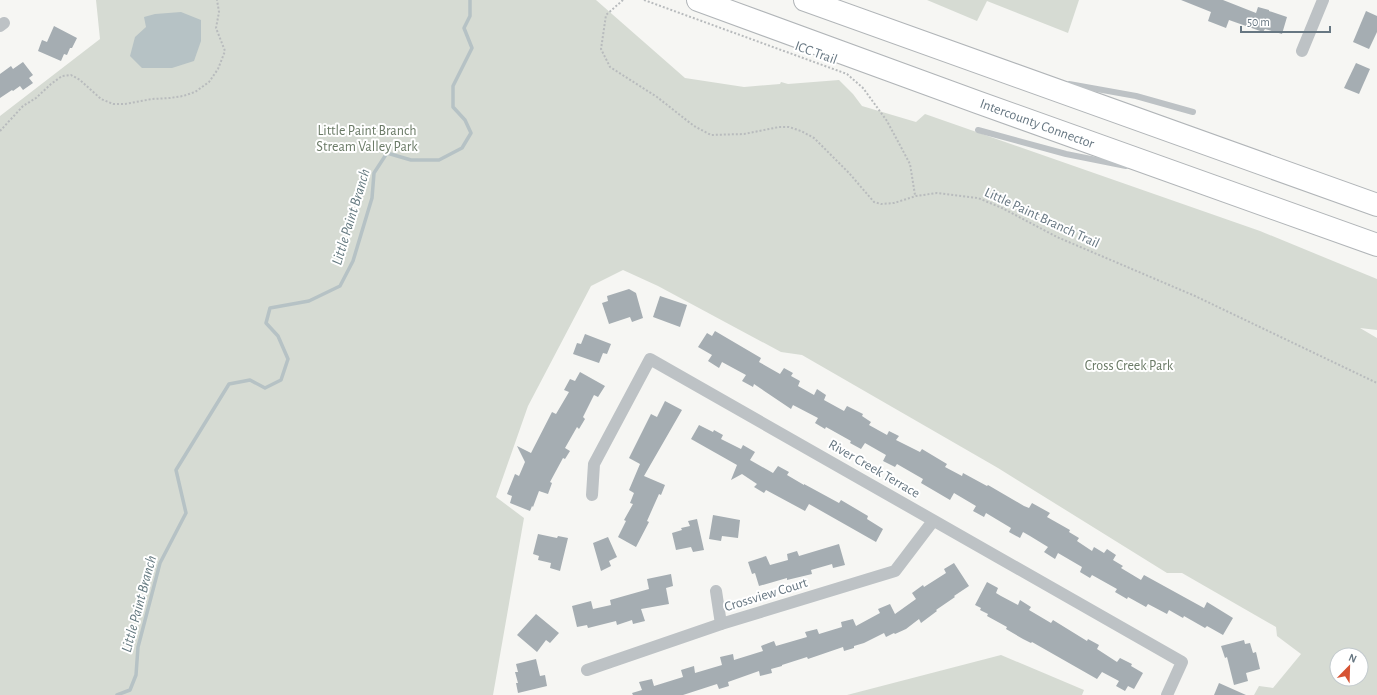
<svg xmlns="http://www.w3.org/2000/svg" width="1377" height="695" font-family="'Alegreya Sans',sans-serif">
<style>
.green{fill:#d6dbd3;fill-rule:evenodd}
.water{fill:#b6c2c5}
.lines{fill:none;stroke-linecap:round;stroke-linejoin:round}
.stream{stroke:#b6c2c5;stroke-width:3.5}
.building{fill:#a5adb2}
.motorway-casing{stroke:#b1b5b8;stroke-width:24}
.path{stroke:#b8bbbd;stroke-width:2;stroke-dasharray:2 2;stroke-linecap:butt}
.service{stroke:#bdc2c5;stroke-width:6}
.minor{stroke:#bdc2c5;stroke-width:12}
.motorway{stroke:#fff;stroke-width:22}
.labels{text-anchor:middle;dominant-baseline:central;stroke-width:4;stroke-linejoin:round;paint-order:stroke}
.street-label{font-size:14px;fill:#677782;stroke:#fff}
.park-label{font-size:14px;fill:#6a7a66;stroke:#fff}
.water-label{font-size:15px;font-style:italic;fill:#63787f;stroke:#fff}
</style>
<rect width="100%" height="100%" fill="#f6f6f3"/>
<g class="green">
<path d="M 96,0 L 596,0 L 685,78 L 744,87 L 780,84 L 781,82 L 788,84 L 839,80 L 853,94 L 862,106 L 916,122 L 925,114 L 1260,231 L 1377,279 L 1377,330 L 1360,328 L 1377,338 L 1377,695 L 1254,695 L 1259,686 L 1273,688 L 1301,654 L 1277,636 L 1276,627 L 1182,573 L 1167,573 L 998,468 L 802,355 L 781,352 L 658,286 L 623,270 L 591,286 L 528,406 L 496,497 L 524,518 L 493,695 L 0,695 L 0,116 L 100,39 ZM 1337,655 L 1361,655 L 1361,679 L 1337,679 Z"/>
<polygon points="927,0 1079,0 1068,33 987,1 977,21"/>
<polygon points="1001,655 1084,690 1082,695 847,695"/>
</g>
<polygon class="water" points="181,12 201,20 201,41 194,61 172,68 142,68 130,56 135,37 146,27 144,17 155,14"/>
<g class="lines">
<polyline class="stream" points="117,695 130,690 136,675 138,647 160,563 186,513 176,470 229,384 250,380 265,388 281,380 288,359 278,336 266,323 270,308 309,301 340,286 353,261 372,198 374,173 387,153 411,160 439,160 462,148 471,133 465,120 453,107 453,86 472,48 464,28 470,16 470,0"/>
</g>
<g class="building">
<polygon points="1181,0 1223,0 1256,13 1258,7 1269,10 1269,11 1287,17 1282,34 1265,29 1263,32 1229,20 1226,28 1208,21 1211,12"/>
<polygon points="1366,11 1377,16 1377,32 1369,49 1353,42"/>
<polygon points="54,26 77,38 72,48 70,48 67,55 64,54 61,61 38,51 42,40 47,42"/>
<polygon points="23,62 33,75 29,78 33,83 23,90 20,86 13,91 12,90 0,98 0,74 11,66 13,69"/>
<polygon points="1356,63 1370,69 1359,94 1344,88"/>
<polygon points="629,289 636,293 643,318 632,322 630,317 609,324 602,303 608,301 607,296"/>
<polygon points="660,296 687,305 680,327 653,317"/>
<polygon points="715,331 761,358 759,362 780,374 784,368 793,373 791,376 800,381 798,386 814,395 817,389 826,395 824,400 844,411 847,406 863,414 862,416 871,422 869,425 887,435 889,431 899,436 896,440 920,452 922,449 947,464 945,467 962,476 963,473 987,486 988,485 1024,506 1029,508 1032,503 1050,513 1047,517 1070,530 1069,532 1079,538 1077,541 1092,551 1094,547 1104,553 1107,549 1116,555 1113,560 1123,566 1121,568 1141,580 1144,575 1204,608 1207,602 1233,618 1223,635 1207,626 1205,628 1184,616 1183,618 1169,610 1167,614 1148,604 1146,607 1128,597 1127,599 1115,592 1117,589 1092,575 1090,578 1080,572 1082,567 1058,553 1055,559 1044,552 1048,547 1030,536 1023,532 1020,538 1009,532 1011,528 986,513 984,517 973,511 976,506 954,493 950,500 921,483 923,479 897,464 895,467 883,461 886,455 865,443 861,449 850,443 851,441 826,427 825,429 815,423 818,418 793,405 791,409 754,384 753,387 742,381 746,375 722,362 719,368 708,361 712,355 698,347 707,333 712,336"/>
<polygon points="585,334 611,344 607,354 603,353 599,363 573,354 577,343 581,344"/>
<polygon points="580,372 605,386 598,397 594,395 583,417 585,419 579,429 577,427 565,448 570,451 565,459 563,458 550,482 552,483 548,494 539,491 533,507 532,506 530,511 510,503 512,496 507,494 515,474 519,476 525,462 517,446 531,453 552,412 556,414 569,392 564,390 570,379 575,381"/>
<polygon points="665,401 682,410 644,476 665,485 661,495 659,494 647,521 649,522 636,547 618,537 626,521 624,520 633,504 630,503 634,493 629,490 640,464 629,458 651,414 657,417"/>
<polygon points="699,425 713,432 714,430 723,435 721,439 741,449 743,445 755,452 750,460 773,473 778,466 789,472 787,475 804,485 804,484 839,503 841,500 868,516 867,519 883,529 876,542 809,504 805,511 766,490 764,493 754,487 757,484 742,474 731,480 737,465 691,439"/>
<polygon points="713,515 740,520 738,538 722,536 721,541 709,539"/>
<polygon points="697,519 704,550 693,552 691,547 676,550 672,533 682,530 681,528 690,526 688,521"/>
<polygon points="538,534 557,538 558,536 568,538 560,571 550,568 551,563 538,560 539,556 533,554"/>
<polygon points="608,537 617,557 609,561 611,566 601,571 593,543"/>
<polygon points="839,544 845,565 833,568 832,564 811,570 812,574 787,580 787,578 759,586 755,573 752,574 748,562 766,556 770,565 788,560 787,554 797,551 799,556"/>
<polygon points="954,563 969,586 954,596 955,597 936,610 937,611 921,623 919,619 906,629 895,634 894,633 886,637 884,633 864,643 854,646 854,648 844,651 843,647 808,659 807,657 782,665 782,666 771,669 772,673 760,676 759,671 728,682 729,686 719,689 717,684 683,695 633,695 632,693 642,690 639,682 652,679 654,686 683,677 681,670 694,666 695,673 722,665 720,657 733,654 734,660 763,651 761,646 774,641 776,646 807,637 805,632 817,629 819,634 842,627 841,622 853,619 856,626 880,613 878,609 890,604 895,614 916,599 912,593 923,585 924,587 946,573 944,569"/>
<polygon points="671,574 673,586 666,588 669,604 641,609 645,621 633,624 632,620 617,625 616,621 588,628 587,625 577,627 572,606 591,601 593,609 611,605 610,600 649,589 647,579"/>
<polygon points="987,582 998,588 996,593 1001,596 1018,605 1020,600 1031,607 1029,610 1051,623 1053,620 1087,641 1088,639 1099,645 1097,649 1117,662 1120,658 1132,664 1131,666 1143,673 1134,689 1128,686 1125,691 1116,686 1119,681 1102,672 1097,679 1032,642 1031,643 1023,639 1006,629 1007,627 987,616 988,614 980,610 981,608 975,605"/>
<polygon points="536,614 559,633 550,643 546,640 537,652 517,635"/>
<polygon points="1244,640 1245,644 1250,643 1253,653 1256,652 1260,669 1246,673 1248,681 1234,685 1227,657 1225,658 1221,646"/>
<polygon points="536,659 540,676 545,675 547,686 518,693 516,683 518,683 515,672 518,672 516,664"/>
<polygon points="1219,683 1246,695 1214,695"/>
</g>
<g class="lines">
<g class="motorway-casing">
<g id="motorway">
<polyline points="698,0 977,102 1377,245"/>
<polyline points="805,0 1377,205"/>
</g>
</g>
<g class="path">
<polyline points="623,0 606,15 601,49 610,67 657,97 694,126 711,135 744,134 779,127 789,127 801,131 814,138 849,173 874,202 881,204 894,203 916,196 937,193 978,198 1002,208 1057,237 1195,296 1377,383"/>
<polyline points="644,0 847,74 863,88 887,121 910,164 915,195"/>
<polyline points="0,131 23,106 36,98 51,84 62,76 71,75 80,80 101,99 113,104 125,104 152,99 170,98 183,96 195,92 209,82 218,69 225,51 216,28 219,12 217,0"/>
</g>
<g class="service">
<polyline points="1069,84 1136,96 1193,112"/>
<polyline points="978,130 1066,154 1126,166"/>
</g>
<g class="minor">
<polyline points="0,26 4,23"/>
<polyline points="1302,51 1323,0"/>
<polyline points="592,495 594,464 650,359 1182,662 1167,695"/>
<polyline points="716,591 721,624"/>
<polyline points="587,670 721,624 895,571 933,521"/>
</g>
<use href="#motorway" class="motorway"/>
</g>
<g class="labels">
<g class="street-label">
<text transform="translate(816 53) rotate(20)">ICC Trail</text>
<text transform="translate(1037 124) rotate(20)">Intercounty Connector</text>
<text transform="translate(1042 218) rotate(25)">Little Paint Branch Trail</text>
<text transform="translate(874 469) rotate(30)">River Creek Terrace</text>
<text transform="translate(766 595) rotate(-17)">Crossview Court</text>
</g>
<g class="park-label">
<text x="367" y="131">Little Paint Branch<tspan x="367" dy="16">Stream Valley Park</tspan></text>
<text x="1129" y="366">Cross Creek Park</text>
</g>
<g class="water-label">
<text transform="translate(351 217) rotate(-73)">Little Paint Branch</text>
<text transform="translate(139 604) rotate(-75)">Little Paint Branch</text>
</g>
</g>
<g transform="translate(1349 667) rotate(23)"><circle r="19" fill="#ffffff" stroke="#c2c9cd"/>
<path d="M0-3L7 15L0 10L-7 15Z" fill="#d65333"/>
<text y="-6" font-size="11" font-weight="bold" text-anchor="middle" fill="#677782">N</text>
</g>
<path d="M1241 26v6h89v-6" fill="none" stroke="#677782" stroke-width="2"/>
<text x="1247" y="26" font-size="12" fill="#677782" stroke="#ffffff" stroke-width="3" paint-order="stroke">50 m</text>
</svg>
